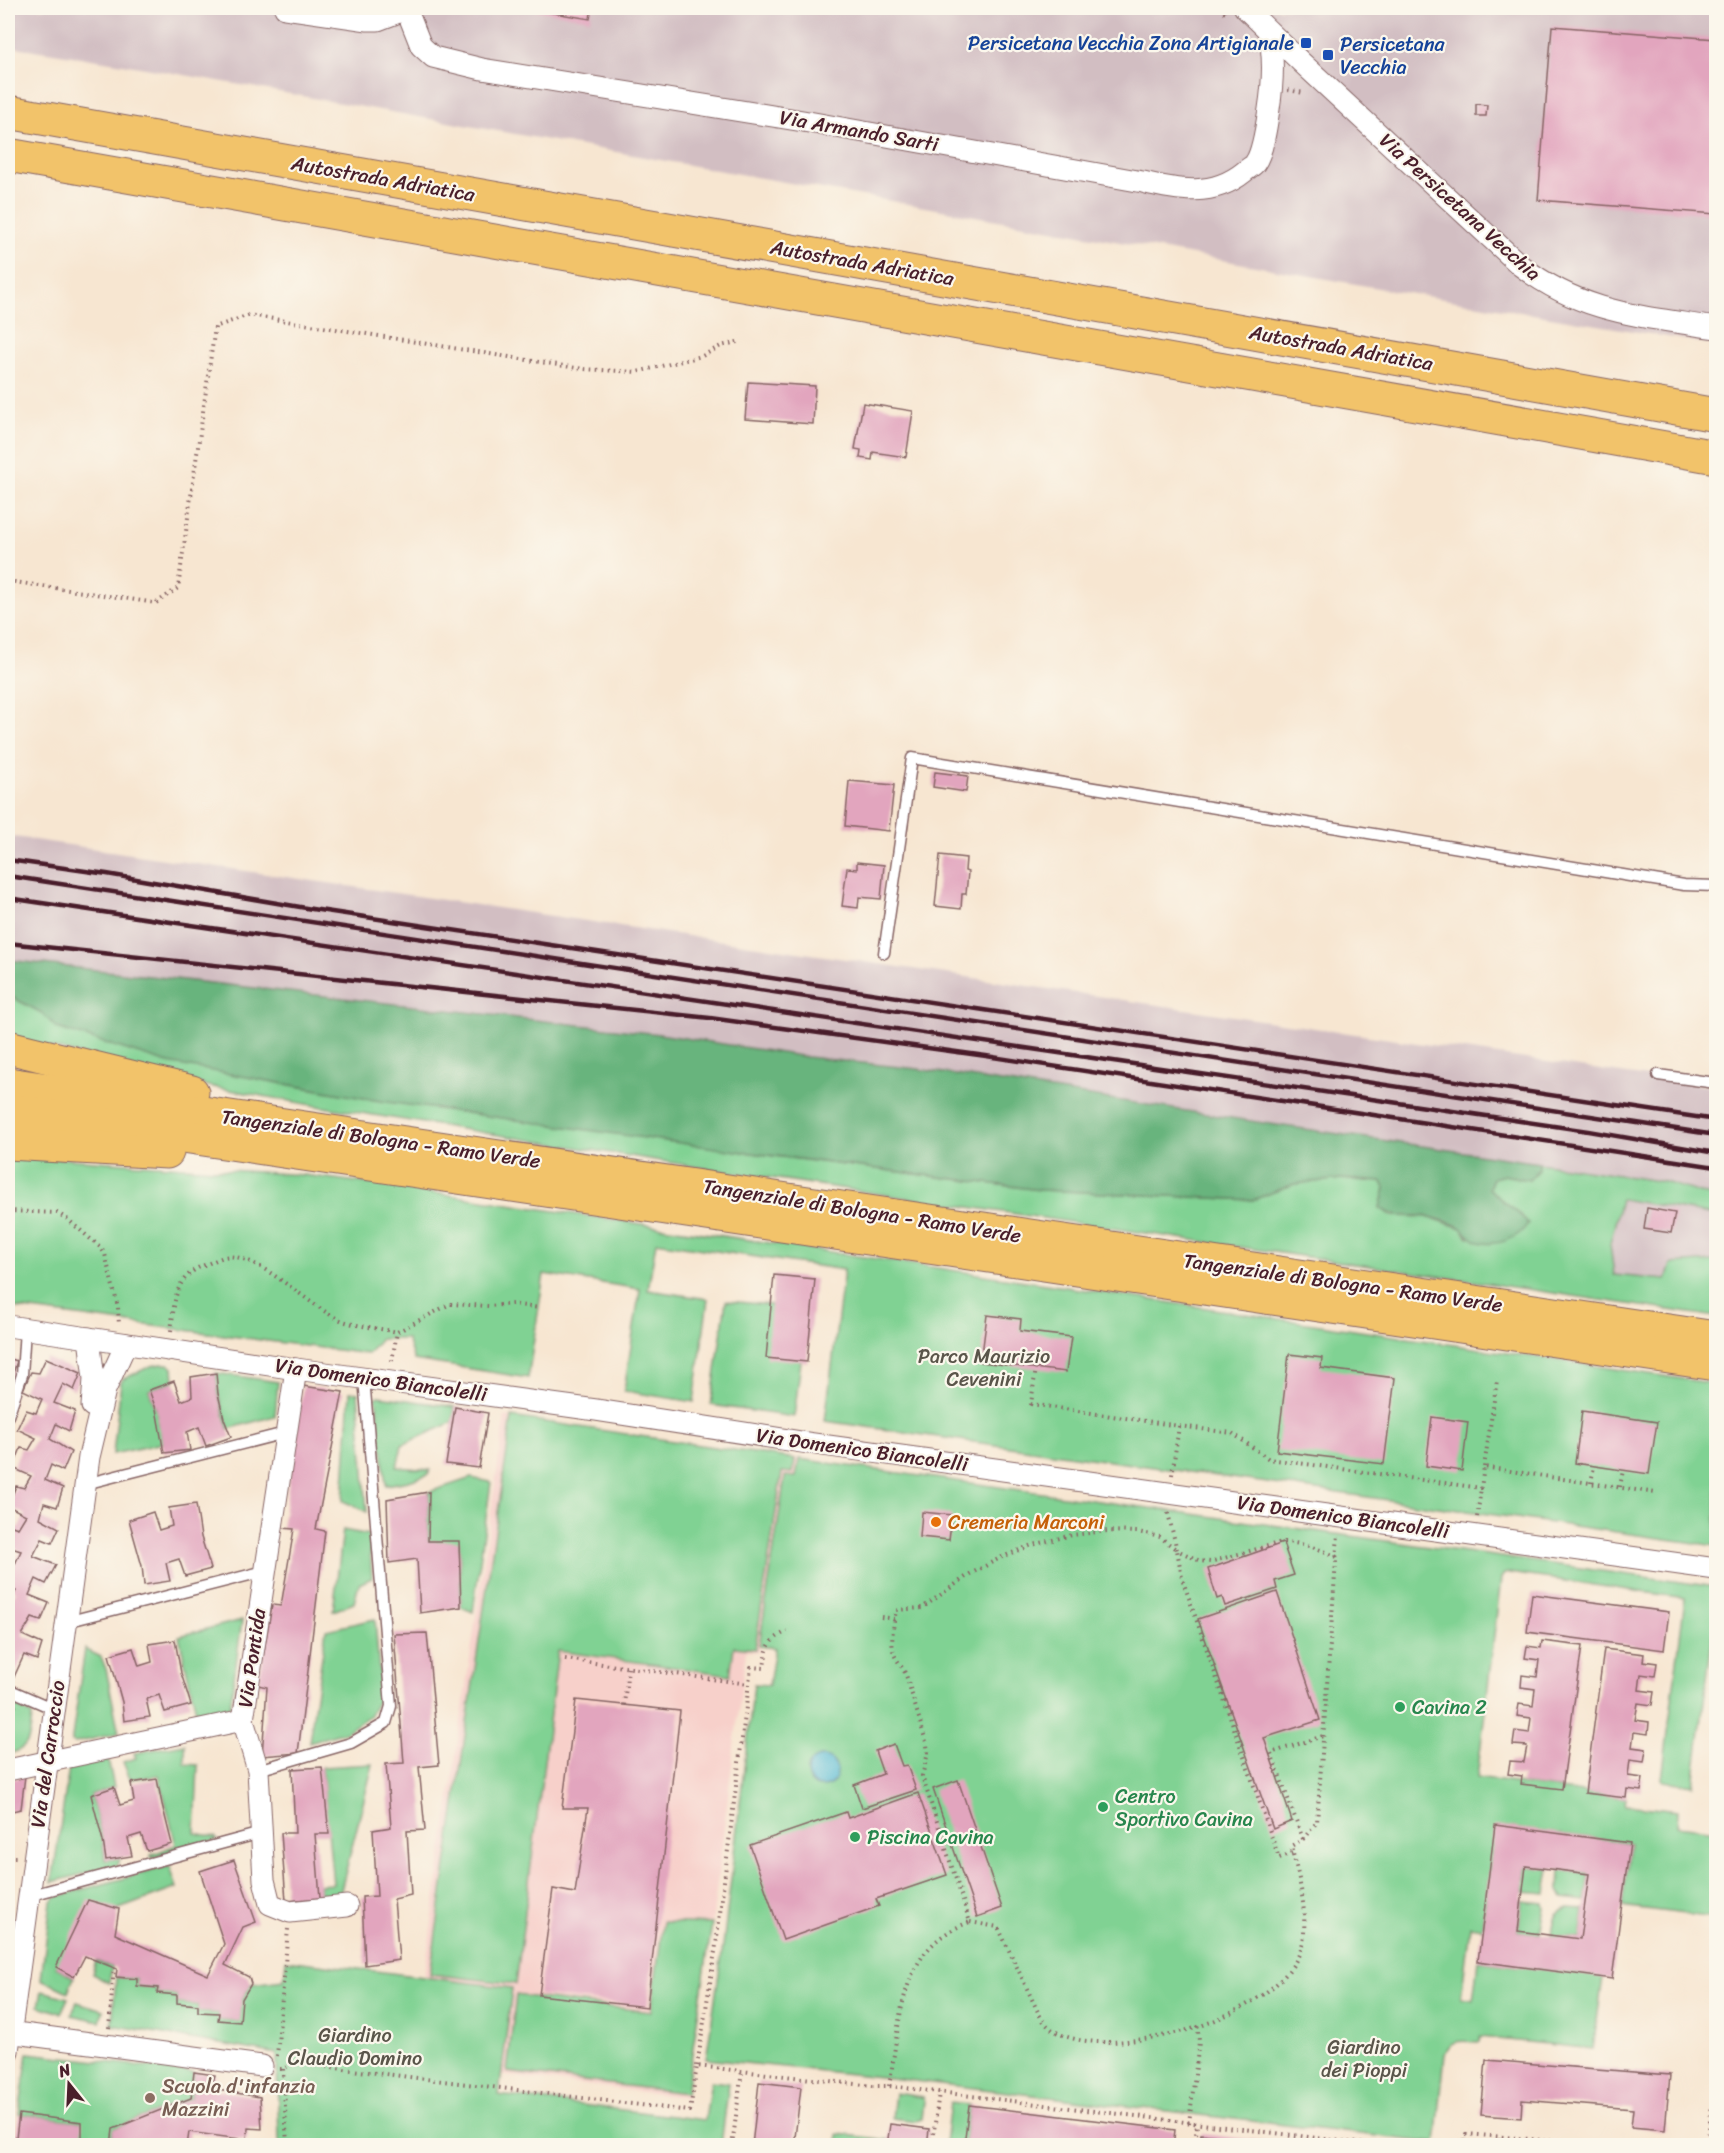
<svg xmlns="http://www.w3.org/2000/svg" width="1724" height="2153" font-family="Sriracha,sans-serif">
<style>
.built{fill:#f7d0ca}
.industrial{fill:#d2bec2}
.green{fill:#80d293;stroke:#65785f;stroke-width:1.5}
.forest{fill:#68b47d;stroke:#596a54;stroke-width:1.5}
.water{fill:#56bbd4;stroke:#506d80;stroke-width:1.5}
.building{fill:#e2a5be;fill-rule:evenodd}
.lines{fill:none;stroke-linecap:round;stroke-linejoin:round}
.lane-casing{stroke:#876565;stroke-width:13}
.street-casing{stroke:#876565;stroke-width:23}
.highway-casing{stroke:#876565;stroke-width:35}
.path{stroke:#876565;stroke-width:4;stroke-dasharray:1.5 4.5;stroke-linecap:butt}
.lane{stroke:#fff;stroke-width:10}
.street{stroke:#fff;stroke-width:21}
.highway{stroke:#f2c36a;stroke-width:33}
.rail{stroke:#4a1f2b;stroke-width:4.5}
.transit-dot{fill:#1a4fb4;stroke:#fbf7ec;stroke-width:2}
.food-dot{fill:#e8710a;stroke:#fbf7ec;stroke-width:2}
.leisure-dot{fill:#2e9e5b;stroke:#fbf7ec;stroke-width:2}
.education-dot{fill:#8d6e63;stroke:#fbf7ec;stroke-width:2}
.labels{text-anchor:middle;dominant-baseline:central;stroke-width:4.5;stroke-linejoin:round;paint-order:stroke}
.transit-label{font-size:20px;fill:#164399;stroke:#fbf7ec;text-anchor:end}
.street-label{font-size:20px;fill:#4a1f2b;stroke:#fbf7ec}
.park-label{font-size:20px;fill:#5a554a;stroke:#fbf7ec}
.food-label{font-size:20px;fill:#c56008;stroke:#fbf7ec;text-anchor:start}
.leisure-label{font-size:20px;fill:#27864d;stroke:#fbf7ec;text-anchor:start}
.education-label{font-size:20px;fill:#785e54;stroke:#fbf7ec;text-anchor:start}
</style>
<rect width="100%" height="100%" fill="#fbf7ec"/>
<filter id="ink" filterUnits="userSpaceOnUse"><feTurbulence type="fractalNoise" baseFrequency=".0167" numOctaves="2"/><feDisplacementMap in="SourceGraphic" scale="12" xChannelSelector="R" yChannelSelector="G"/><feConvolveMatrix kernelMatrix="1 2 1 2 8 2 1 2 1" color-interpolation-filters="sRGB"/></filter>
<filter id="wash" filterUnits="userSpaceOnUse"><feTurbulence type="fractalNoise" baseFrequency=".008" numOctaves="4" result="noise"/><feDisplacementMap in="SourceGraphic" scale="24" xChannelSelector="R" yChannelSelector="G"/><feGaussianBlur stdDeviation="1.35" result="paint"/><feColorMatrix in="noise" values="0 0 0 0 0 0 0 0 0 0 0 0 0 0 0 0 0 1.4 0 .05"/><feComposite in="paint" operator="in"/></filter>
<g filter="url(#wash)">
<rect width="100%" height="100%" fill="#f7e6d1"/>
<polygon class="built" points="505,1416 799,1459 796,1477 785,1477 758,1652 746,1651 712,1924 686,2097 501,2075 512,1988 424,1977"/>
<g class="industrial">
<polygon points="8,8 1716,8 1716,345 1378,288 117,63 8,46"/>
<polygon points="8,836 1716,1087 1716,1294 1666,1280 1614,1275 1610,1244 1621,1198 1622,1176 1270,1124 918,1069 807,1057 659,1034 8,960"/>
</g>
<g class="green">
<path d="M 8,995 L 42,1013 L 57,1028 L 744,1152 L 1040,1190 L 1253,1200 L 1294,1184 L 1342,1179 L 1382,1182 L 1385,1188 L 1380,1208 L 1392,1216 L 1429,1217 L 1461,1228 L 1468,1237 L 1521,1215 C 1509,1209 1498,1198 1489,1188 L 1493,1178 L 1504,1175 L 1529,1180 L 1539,1170 L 1539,1163 L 1665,1182 L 1716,1198 L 1716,1215 L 1621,1199 L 1610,1244 L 1614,1275 L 1666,1280 L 1671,1264 L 1716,1261 L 1716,1317 L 717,1170 L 317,1106 L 208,1086 L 8,1037 Z"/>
<polygon points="8,1155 303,1175 381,1185 1716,1384 1716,1546 825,1421 844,1270 656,1242 648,1290 708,1299 694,1402 624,1391 640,1289 544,1274 528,1378 414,1360 407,1339 381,1339 368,1354 8,1307"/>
<polygon points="726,1301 771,1305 801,1361 794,1417 711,1405"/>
<polygon points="162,1364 168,1364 173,1368 174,1381 149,1390 156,1409 163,1443 113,1454 121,1382 123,1379 151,1366"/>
<polygon points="216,1373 278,1382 275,1416 228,1429 218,1394"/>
<polygon points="350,1392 358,1393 367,1512 343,1501"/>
<polygon points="379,1396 455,1407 453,1422 402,1445 397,1467 430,1470 429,1474 409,1481 386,1485 376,1398"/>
<polygon points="512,1417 795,1459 793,1473 782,1472 755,1649 734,1647 730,1675 558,1651 516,1984 430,1974"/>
<path d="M 799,1459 L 1716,1587 L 1716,1609 L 1693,1785 L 1664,1781 L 1662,1779 L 1685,1598 L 1509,1573 L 1504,1574 L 1501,1578 L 1477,1778 L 1626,1798 L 1625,1805 L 1678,1811 L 1677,1826 L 1716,1831 L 1716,1918 L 1622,1906 L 1630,1843 L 1496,1826 L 1482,1928 L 1470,1926 L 1461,1998 L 1473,2000 L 1478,1961 L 1603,1977 L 1593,2049 L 1480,2037 L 1479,2042 C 1464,2041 1450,2038 1445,2054 L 1436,2143 L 890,2078 L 706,2059 L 723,1946 L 754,1684 L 769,1685 L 775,1648 L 759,1646 L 785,1476 L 796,1477 Z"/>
<polygon points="471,1478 491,1482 473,1612 461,1607 459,1542 428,1541 429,1492"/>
<polygon points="343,1530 369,1535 372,1578 359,1584 354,1603 333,1611"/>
<polygon points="375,1619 380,1683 379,1699 370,1715 346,1732 309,1742 326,1630"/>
<polygon points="242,1620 230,1707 197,1716 179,1636"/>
<polygon points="85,1649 101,1657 106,1669 119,1733 75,1743 72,1742 72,1737"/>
<path d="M 16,1706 L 32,1715 C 30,1736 31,1749 8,1754 L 8,1725 Z"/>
<polygon points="185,1744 185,1764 198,1765 195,1833 215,1837 217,1840 152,1858 151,1855 176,1845 159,1776 130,1779 123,1762 136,1758 134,1753"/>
<polygon points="108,1759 114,1787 91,1795 103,1841 105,1860 120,1858 118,1865 52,1882 69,1768"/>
<polygon points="373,1764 340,1894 320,1898 319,1885 333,1884 322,1767"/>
<polygon points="170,1866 177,1888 119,1909 56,1967 74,1977 68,1992 41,1979 51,1901 55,1897"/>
<polygon points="1526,1866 1550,1869 1546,1894 1523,1892"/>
<polygon points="1560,1870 1589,1874 1585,1901 1563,1898 1559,1890"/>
<polygon points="1522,1901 1544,1903 1545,1908 1540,1934 1518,1931"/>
<path d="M 1568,1908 L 1584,1909 L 1580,1939 L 1552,1936 C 1554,1920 1553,1914 1568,1908 Z"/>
<polygon points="663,1922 712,1924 686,2093 507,2072 516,1995 651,2012"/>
<polygon points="286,1960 512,1988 499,2095 705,2120 711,2081 729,2083 721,2145 279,2145 277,2054 112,2025 116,1977 137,1979 137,1986 158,1988 158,1993 177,1995 177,2003 198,2005 198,2012 219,2013 219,2020 239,2022 242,1999 251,1984 284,1980"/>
<polygon points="96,1961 112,1967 109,1983 92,1974"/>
<polygon points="42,1991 68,1998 61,2013 39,2006"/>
<polygon points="77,2002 103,2010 100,2021 71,2015"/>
<polygon points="28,2053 194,2072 191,2098 113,2129 111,2145 82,2145 81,2122 19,2114"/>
<polygon points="895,2093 922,2097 924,2101 922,2119 916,2121 892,2118"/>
<polygon points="950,2103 969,2105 964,2145 966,2145 945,2143"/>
<polygon points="838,2134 888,2140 887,2145 837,2146"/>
</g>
<path class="forest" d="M 8,960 L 659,1034 L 807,1057 L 918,1069 L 1270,1124 L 1539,1163 L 1539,1169 L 1529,1180 L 1504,1175 L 1493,1178 L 1489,1188 C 1501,1202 1517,1209 1528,1223 C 1519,1239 1497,1247 1479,1242 C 1470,1239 1467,1233 1461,1228 C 1453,1223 1438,1219 1430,1217 C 1408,1213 1402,1222 1380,1208 L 1385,1188 L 1382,1182 L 1342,1179 L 1294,1184 L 1253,1200 L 1040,1190 L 744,1152 L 380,1101 L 168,1063 L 57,1028 L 42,1013 L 8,995 Z"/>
<circle class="water" cx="822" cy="1772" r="15"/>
<g id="blocks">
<g class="building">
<polygon points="523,8 592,8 590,19"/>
<polygon points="1552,26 1716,39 1716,214 1538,200"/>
<polygon points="1476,104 1487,105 1486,116 1476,116"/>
<polygon points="748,382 815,386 813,424 745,419"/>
<polygon points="863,403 913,411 906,457 873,452 872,460 860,458 861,450 855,449"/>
<polygon points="935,772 968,776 966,792 933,787"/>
<polygon points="849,781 894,785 889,831 845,826"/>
<polygon points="940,855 966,858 965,871 968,872 966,894 962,894 961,909 935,906"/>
<polygon points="857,862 884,865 881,899 859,897 858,908 842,906 847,868 857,869"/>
<polygon points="1647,1208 1675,1213 1671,1233 1644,1229"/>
<polygon points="774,1275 815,1279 807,1362 766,1358"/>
<polygon points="987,1315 1021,1319 1020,1331 1071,1337 1066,1372 981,1362"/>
<polygon points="1289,1354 1322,1358 1321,1368 1395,1378 1384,1464 1277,1451"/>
<polygon points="8,1358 17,1361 8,1389"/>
<polygon points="46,1358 81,1373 74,1390 63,1384 54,1403 75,1411 69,1431 56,1424 50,1439 71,1452 63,1471 51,1465 45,1480 63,1488 57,1507 44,1503 40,1518 59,1528 52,1543 42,1539 33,1556 56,1565 46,1584 36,1579 29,1595 49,1603 41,1621 32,1618 22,1635 42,1644 37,1660 24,1655 14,1677 8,1674 8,1604 16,1591 8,1587 8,1564 14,1566 21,1551 8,1547 8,1529 9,1525 18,1528 26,1515 8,1506 16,1486 24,1488 31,1476 13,1468 21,1448 29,1450 36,1438 17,1429 26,1410 36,1413 42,1399 23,1390 31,1372 39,1373"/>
<polygon points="216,1373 218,1394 224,1419 231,1437 206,1446 199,1427 187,1432 190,1450 164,1453 156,1409 149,1390 174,1381 181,1401 192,1397 191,1377"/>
<polygon points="303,1386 343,1392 316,1529 325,1531 298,1753 262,1756 267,1687 258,1685 272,1605 281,1606 294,1529 282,1528"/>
<polygon points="455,1407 488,1413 479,1468 446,1464"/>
<polygon points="1582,1411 1657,1422 1649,1474 1575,1463"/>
<polygon points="1432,1417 1468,1422 1462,1471 1426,1466"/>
<polygon points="429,1492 428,1541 459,1541 461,1607 420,1613 417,1559 389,1563 387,1499"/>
<polygon points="196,1504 201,1537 211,1569 185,1576 179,1559 166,1563 170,1581 144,1585 142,1566 129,1520 153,1512 159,1530 172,1526 169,1508"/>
<polygon points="922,1512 952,1515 949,1540 920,1537"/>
<polygon points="1283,1543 1294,1575 1275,1581 1277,1589 1225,1606 1222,1597 1217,1599 1208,1569"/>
<polygon points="1277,1592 1320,1720 1264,1738 1292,1821 1273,1829 1198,1619"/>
<polygon points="1532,1594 1669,1612 1664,1650 1527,1632"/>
<polygon points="427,1633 439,1765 419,1767 425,1830 407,1831 411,1895 394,1899 399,1960 365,1965 362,1897 377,1896 373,1830 391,1827 386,1764 404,1763 394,1634"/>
<polygon points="175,1640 181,1673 191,1705 165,1712 159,1695 146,1699 150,1717 124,1721 122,1702 109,1655 133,1648 139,1666 152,1662 149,1644"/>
<polygon points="1542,1641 1582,1646 1562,1789 1521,1784 1522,1776 1508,1774 1510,1761 1524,1762 1527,1746 1513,1745 1515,1731 1529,1733 1531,1718 1517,1716 1519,1704 1533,1706 1535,1689 1521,1687 1522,1675 1537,1677 1539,1660 1525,1658 1527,1646 1541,1648"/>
<polygon points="1604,1649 1644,1654 1643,1661 1657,1663 1655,1676 1641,1674 1639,1690 1654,1692 1652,1705 1638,1703 1635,1720 1649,1722 1648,1734 1634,1732 1632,1747 1646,1749 1644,1762 1630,1760 1628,1776 1643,1778 1641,1791 1627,1789 1626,1798 1585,1793"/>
<polygon points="576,1700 680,1711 647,2007 539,1995 553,1889 575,1893 588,1808 562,1808"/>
<polygon points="8,1702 16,1706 8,1725"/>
<polygon points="894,1744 902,1766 907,1765 916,1790 862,1808 854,1785 883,1774 875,1751"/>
<polygon points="322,1767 329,1834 315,1834 320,1898 286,1901 281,1833 295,1833 292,1769"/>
<polygon points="25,1776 21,1809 8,1812 8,1780"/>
<polygon points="157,1779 162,1804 172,1844 147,1851 141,1834 128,1838 132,1856 106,1860 103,1841 91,1795 114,1787 120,1805 134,1801 131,1783"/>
<polygon points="958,1780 1002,1908 977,1917 933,1789"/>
<polygon points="918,1793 947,1875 876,1899 879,1906 783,1940 750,1845 846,1812 848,1818"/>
<path d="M 1495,1825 L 1630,1843 L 1612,1979 L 1478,1961 ZM 1526,1866 L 1589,1874 L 1580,1939 L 1518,1931 Z"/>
<polygon points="234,1860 256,1922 243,1927 225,1965 249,1977 251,1984 242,1999 240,2022 218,2020 219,2013 198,2012 198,2005 177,2003 177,1995 157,1993 158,1988 137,1986 137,1979 116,1977 117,1969 85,1956 74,1977 56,1967 88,1900 119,1909 115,1934 208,1975 224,1944 200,1871"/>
<polygon points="1486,2060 1670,2075 1665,2130 1631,2127 1633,2109 1522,2100 1521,2118 1481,2115"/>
<polygon points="194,2072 215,2075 211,2089 260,2097 262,2129 248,2128 247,2140 189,2132 187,2146 111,2146 113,2129 191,2098"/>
<polygon points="759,2082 801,2087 794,2146 752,2146"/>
<polygon points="969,2105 1175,2130 1173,2146 964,2145"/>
<polygon points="19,2114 82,2122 82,2146 15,2146"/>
<polygon points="890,2124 929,2129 927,2146 887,2146"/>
<polygon points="1201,2134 1289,2144 1289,2146 1200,2146"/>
</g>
</g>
</g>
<g filter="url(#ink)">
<use href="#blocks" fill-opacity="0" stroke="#876565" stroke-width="1.5"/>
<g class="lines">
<g class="lane-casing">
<g id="lane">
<polyline points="884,953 912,758 1684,885 1716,886"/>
<polyline points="1658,1075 1716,1083"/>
<polyline points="8,1416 22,1375 25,1329"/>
<polyline points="85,1484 285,1433"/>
<polyline points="66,1622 265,1571"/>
<polyline points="8,1689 54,1709"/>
<polyline points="258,1770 351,1743 386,1723 391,1706 364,1378"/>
<polyline points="28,1896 261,1833"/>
</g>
</g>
<g class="street-casing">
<g id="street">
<polyline points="285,8 368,20 378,20 407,9"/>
<path d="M 406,8 L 421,46 L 433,57 L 482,69 L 803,121 L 1143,182 C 1179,191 1213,197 1244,172 C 1247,169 1253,166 1255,163 C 1263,152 1267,122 1269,109 C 1273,83 1275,56 1268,31"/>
<path d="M 1245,8 L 1301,62 L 1521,266 C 1584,314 1642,316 1716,328"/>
<polyline points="8,1326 296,1369 596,1410 808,1443 1716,1569"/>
<polyline points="89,1338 94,1379 92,1406"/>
<polyline points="296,1369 243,1720 258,1770 264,1880 270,1904 290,1912 347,1906"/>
<polyline points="8,1770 243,1720"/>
<polyline points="8,2032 262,2066"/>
<polyline points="8,2051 89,1457 105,1390 126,1344"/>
</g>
</g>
<g class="highway-casing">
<g id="highway">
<polyline points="8,112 1716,415"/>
<polyline points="8,155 1716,457"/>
<polyline points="8,1047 192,1092"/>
<polyline points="8,1084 1716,1338"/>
<polyline points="8,1110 1716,1364"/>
<polyline points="8,1143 167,1152"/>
</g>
</g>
<g class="path">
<polyline points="1219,8 1227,15"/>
<polyline points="1288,90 1304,93"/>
<polyline points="8,581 156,603 178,588 215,327 249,315 583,369 637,372 702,356 721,346 741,341"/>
<polyline points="8,1211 57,1213 66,1218 100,1247 105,1254 118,1307 119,1325"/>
<path d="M 171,1331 C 175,1300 173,1277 207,1264 C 212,1262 218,1259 224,1257 C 256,1250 311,1309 343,1321 C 360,1327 379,1328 397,1332"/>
<polyline points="392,1361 397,1332 450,1304 489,1306 512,1304 539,1308"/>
<polyline points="1036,1368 1031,1404 1179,1426 1172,1475"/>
<polyline points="1179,1426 1232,1433 1269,1459 1481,1488 1484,1467 1656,1493"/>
<polyline points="1484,1467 1497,1380"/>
<polyline points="1591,1483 1594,1466"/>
<polyline points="1620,1487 1623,1470"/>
<path d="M 1168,1513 L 1177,1550 L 1200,1561 L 1210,1562 L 1282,1542 C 1300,1542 1321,1549 1337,1557"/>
<polyline points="1477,1517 1481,1488"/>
<polyline points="881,1617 895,1619"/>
<polyline points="565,1659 749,1684"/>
<polyline points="624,1705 628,1668"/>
<polyline points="1303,1839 1271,1753 1323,1736"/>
<polyline points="8,1857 16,1857"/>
<path d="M 970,1922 L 998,1927 L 1038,2012 C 1040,2016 1043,2021 1046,2024 C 1076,2056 1161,2038 1198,2027"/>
<polyline points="109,2028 114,1968"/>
<polyline points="277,2056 288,1929"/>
<path d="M 697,2066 L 716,1945 L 751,1667 L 764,1668 C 767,1646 767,1642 787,1631"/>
<polyline points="280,2069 283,2069 294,2063 690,2111 697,2066 873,2086 889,2086 1382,2146"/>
<polyline points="283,2069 287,2146"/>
<path d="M 889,2086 C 901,2022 897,1947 970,1922 L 922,1776 L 928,1753 L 927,1745 L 906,1675 C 903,1668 897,1661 894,1654 C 890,1641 894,1623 896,1610 L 922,1608 L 970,1574 L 1002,1557 L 1032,1545 L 1072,1535 L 1107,1531 L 1138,1532 L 1160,1537 L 1177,1550 L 1182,1578 L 1279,1858 L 1292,1853"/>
<path d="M 1189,2123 L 1199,2042 L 1198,2027 C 1238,2012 1302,1982 1304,1933 C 1306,1903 1298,1874 1291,1846 L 1303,1839 L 1317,1822 L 1338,1534"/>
<polyline points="732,2146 742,2071"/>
<polyline points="932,2146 939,2092"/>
<polyline points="1195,2146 1197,2124"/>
<polyline points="1465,2146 1466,2134 1619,2146"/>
<polyline points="1499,2146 1500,2137"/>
<polyline points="1707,2146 1716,2072"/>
</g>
<use href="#lane" class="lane"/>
<use href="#street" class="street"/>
<use href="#highway" class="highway"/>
<g class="rail">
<polyline points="8,860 107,874 312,909 1716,1120"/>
<polyline points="8,876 1716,1135"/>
<polyline points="8,898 1588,1131 1716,1153"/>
<polyline points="8,943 710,1018 986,1056 1716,1167"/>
</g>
</g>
</g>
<g class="transit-dot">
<rect x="1300" y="37" width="12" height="12" rx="3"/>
<rect x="1322" y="49" width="12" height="12" rx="3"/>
</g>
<circle class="food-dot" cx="936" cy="1522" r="6"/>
<g class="leisure-dot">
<circle cx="1400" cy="1707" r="6"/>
<circle cx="1103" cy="1807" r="6"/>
<circle cx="855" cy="1837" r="6"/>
</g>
<circle class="education-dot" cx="150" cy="2098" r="6"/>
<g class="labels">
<g class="transit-label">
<text x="1294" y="43">Persicetana Vecchia Zona Artigianale</text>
<text x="1340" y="44" text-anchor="start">Persicetana<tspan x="1340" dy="23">Vecchia</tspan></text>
</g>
<g class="street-label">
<text transform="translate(859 131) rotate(10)">Via Armando Sarti</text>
<text transform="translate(383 179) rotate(10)">Autostrada Adriatica</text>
<text transform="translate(1460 207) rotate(42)">Via Persicetana Vecchia</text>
<text transform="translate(862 263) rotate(10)">Autostrada Adriatica</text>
<text transform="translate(1341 348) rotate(10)">Autostrada Adriatica</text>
<text transform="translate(381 1139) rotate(8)">Tangenziale di Bologna - Ramo Verde</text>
<text transform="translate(862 1211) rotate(9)">Tangenziale di Bologna - Ramo Verde</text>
<text transform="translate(1343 1283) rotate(8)">Tangenziale di Bologna - Ramo Verde</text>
<text transform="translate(381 1380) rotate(8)">Via Domenico Biancolelli</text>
<text transform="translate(862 1450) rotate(8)">Via Domenico Biancolelli</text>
<text transform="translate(1343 1517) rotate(8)">Via Domenico Biancolelli</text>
<text transform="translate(252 1658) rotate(-82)">Via Pontida</text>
<text transform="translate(48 1754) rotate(-82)">Via del Carroccio</text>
</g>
<g class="park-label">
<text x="984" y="1356">Parco Maurizio<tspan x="984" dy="23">Cevenini</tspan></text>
<text x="355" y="2035">Giardino<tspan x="355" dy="23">Claudio Domino</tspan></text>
<text x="1364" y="2047">Giardino<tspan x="1364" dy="23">dei Pioppi</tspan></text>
</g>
<g class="food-label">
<text x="948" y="1522">Cremeria Marconi</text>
</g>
<g class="leisure-label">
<text x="1412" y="1707">Cavina 2</text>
<text x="1115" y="1796">Centro<tspan x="1115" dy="23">Sportivo Cavina</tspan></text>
<text x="867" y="1837">Piscina Cavina</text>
</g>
<g class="education-label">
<text x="162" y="2086">Scuola d'infanzia<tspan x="162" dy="23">Mazzini</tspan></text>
</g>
</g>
<rect width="1724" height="2153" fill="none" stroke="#fbf7ec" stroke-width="30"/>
<g transform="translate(69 2084) rotate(342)" stroke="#fbf7ec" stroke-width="4.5" paint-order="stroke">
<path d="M0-4.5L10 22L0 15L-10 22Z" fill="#4a1f2b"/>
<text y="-9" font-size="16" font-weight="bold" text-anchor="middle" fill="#4a1f2b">N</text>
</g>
</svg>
